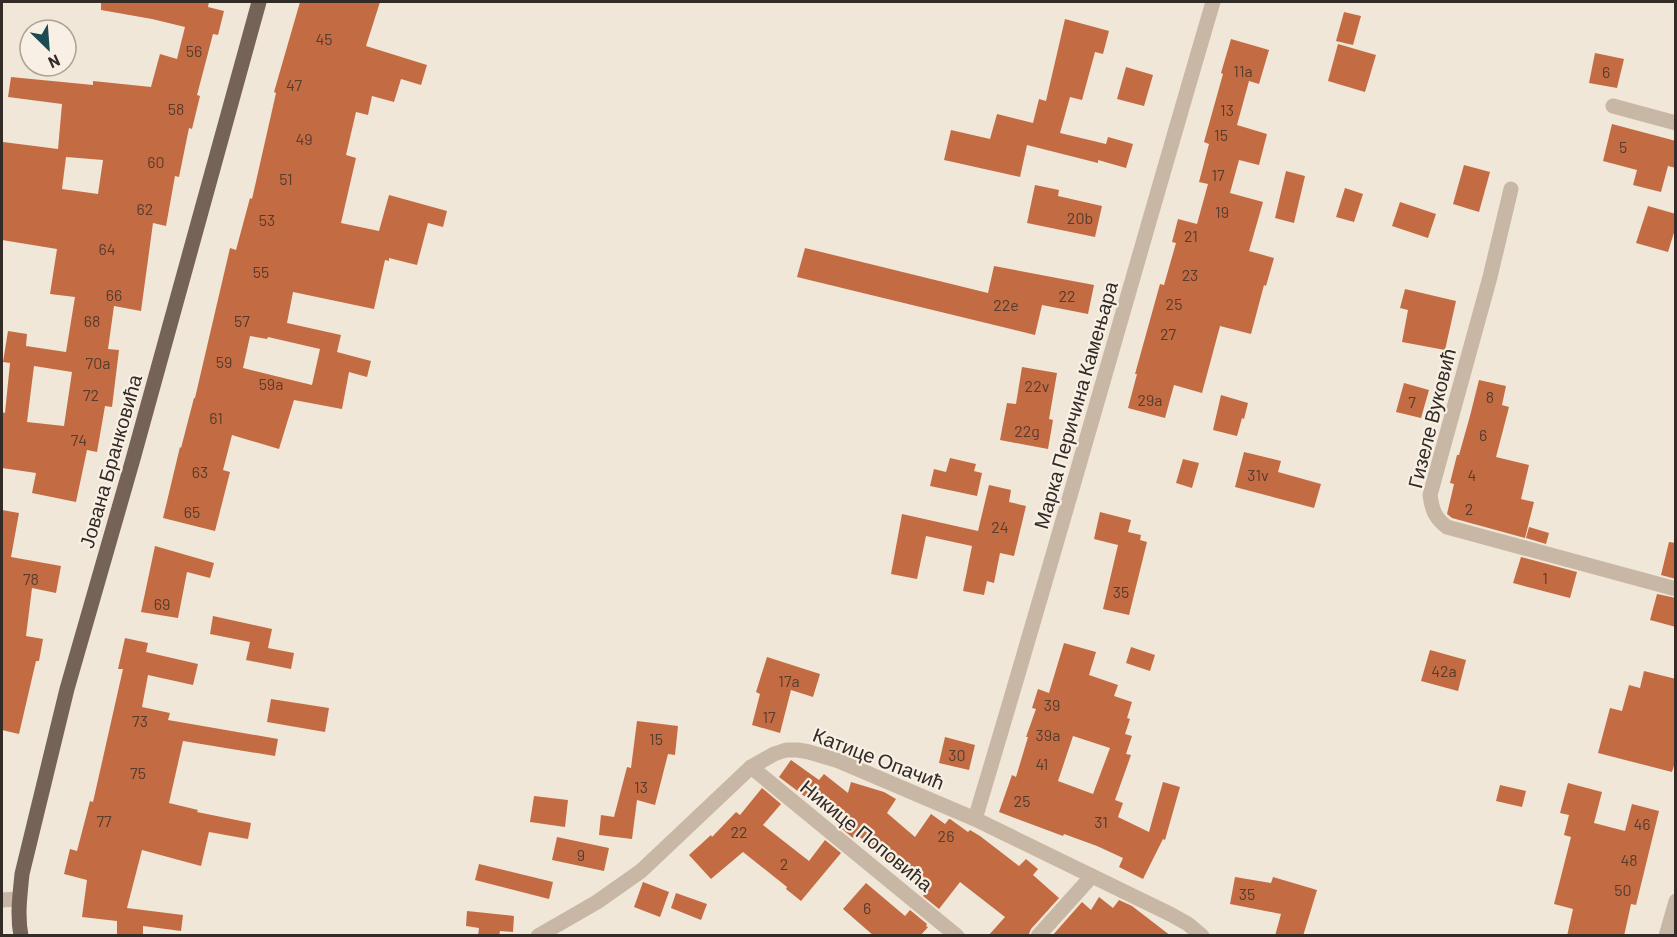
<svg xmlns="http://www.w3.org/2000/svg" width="1677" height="937" font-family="Barlow,sans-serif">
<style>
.building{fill:#c36c43;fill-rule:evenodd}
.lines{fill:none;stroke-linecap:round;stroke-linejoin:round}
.minor{stroke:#c8b7a4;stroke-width:15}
.major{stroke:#756357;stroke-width:15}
.labels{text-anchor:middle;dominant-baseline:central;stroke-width:4.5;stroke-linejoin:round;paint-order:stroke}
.number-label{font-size:16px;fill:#573b2d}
.street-label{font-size:20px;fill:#332b26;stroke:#f8f0e4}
</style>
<rect width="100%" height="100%" fill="#f0e7d8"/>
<g class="building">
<path d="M 101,2 L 209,2 L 208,7 L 224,11 L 218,35 L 213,34 L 197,95 L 200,96 L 192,129 L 189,128 L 179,177 L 175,176 L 166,226 L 153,223 L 141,311 L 114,306 L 108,349 L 119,350 L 112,407 L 105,406 L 97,452 L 87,450 L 76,502 L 32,493 L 36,473 L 2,468 L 2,412 L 5,413 L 10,363 L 3,362 L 8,331 L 27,334 L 26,346 L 66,352 L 75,297 L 50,294 L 57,249 L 2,240 L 2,153 L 3,142 L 58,149 L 62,104 L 8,97 L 11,77 L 93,85 L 93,81 L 151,87 L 160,54 L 177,59 L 185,27 L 152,19 L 101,10 ZM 66,157 L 103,160 L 98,194 L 62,189 ZM 34,366 L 72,372 L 64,426 L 27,422 Z"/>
<path d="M 300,2 L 380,2 L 366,46 L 427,65 L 421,85 L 401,79 L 394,102 L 372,96 L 368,115 L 356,112 L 346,155 L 356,158 L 341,223 L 379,231 L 389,195 L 447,211 L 443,227 L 428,223 L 417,265 L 389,258 L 389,261 L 385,260 L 374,309 L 293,292 L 287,323 L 341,335 L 337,352 L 371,361 L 367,377 L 349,372 L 342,409 L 294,400 L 279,449 L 232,435 L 223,470 L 230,472 L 215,531 L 163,518 L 180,447 L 181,448 L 194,398 L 195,398 L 230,248 L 236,250 L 250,198 L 252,199 L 276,93 L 274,92 ZM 250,336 L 267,339 L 268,337 L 320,349 L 312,385 L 243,368 Z"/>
<polygon points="1344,12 1361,16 1353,45 1336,41"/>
<polygon points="1065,19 1109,31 1103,54 1095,52 1082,100 1070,97 1060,133 1106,144 1108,137 1133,144 1126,168 1098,160 1098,163 1027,145 1020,177 944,160 951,130 990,139 997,114 1033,123 1039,99 1046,101"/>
<polygon points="1231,39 1269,50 1259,84 1249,81 1237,125 1267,134 1259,165 1239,160 1230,193 1263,202 1249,251 1274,258 1266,286 1264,285 1251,334 1220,326 1202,393 1174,385 1165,418 1128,408 1137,374 1135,374 1160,284 1164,285 1176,243 1172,242 1178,219 1197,224 1208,184 1199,182 1209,144 1204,142 1223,74 1221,73"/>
<polygon points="1338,44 1376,55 1365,92 1328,81"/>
<polygon points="1595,53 1624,59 1617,88 1589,83"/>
<polygon points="1126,67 1153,75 1144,106 1117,99"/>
<polygon points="1612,124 1676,141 1676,168 1668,166 1661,192 1633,185 1637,170 1603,161"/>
<polygon points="1464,165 1490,172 1479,212 1453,204"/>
<polygon points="1286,171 1305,176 1294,223 1275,218"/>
<polygon points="1035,185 1059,190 1058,196 1102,206 1095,237 1027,223"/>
<polygon points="1345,188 1363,194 1354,222 1336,217"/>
<polygon points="1400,202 1436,214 1428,238 1392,226"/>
<polygon points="1648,206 1676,214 1676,226 1668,252 1636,243"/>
<polygon points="805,248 988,293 994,266 1094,285 1088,314 1042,305 1035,335 797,277"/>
<polygon points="1405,289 1456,301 1445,350 1402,342 1408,310 1400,308"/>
<polygon points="1022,367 1057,373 1049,419 1053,420 1048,449 1000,440 1007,403 1016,404"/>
<polygon points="1479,380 1506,386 1502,405 1509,407 1496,457 1529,465 1521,499 1534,502 1525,538 1452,518 1447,514 1454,484 1450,483 1457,455 1459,455 1470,416"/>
<polygon points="1404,383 1429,390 1421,418 1396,412"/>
<polygon points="1221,395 1248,403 1244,419 1242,418 1237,436 1213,430"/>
<polygon points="1244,452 1281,461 1278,472 1321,484 1314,508 1235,487"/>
<polygon points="950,458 976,464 974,471 982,473 977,496 930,486 934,469 946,472"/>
<polygon points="1183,459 1199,463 1192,488 1176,483"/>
<polygon points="989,485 1011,490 1009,502 1026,506 1014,556 1000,553 994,583 987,581 984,595 963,591 972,546 926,536 917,579 891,574 902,514 978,531"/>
<polygon points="2,510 19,513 11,557 61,566 56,593 32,588 26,636 43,639 39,661 36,661 19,734 2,730"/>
<polygon points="1100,512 1131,520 1128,532 1141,535 1140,540 1147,542 1129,615 1103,609 1118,545 1094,539"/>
<polygon points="1529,527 1549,533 1546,544 1526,538"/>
<polygon points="1669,542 1676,543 1676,579 1661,575"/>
<polygon points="155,546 214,563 210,578 187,572 178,618 141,612"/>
<polygon points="1521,557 1577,572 1570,598 1513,583"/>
<polygon points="1657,594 1676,598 1676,627 1650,620"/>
<polygon points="213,616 272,629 268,648 294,653 291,669 246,660 250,642 210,634"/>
<polygon points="125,638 148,643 146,652 198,664 193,685 148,675 142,707 170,713 168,720 278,739 275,756 183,741 169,803 198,810 197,812 251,823 248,839 209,832 201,866 142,850 127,908 183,915 181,931 143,926 143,936 117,936 117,921 82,917 87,880 64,874 70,849 77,851 90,801 93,802 123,669 118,669"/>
<path d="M 1064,643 L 1096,652 L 1089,675 L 1118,685 L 1114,696 L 1132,702 L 1127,718 L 1130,719 L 1125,734 L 1132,736 L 1126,754 L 1131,755 L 1115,800 L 1123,803 L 1118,817 L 1149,832 L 1163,782 L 1180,787 L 1165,840 L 1163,839 L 1143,879 L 1119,867 L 1123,858 L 1097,846 L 1064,834 L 1063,836 L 999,812 L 1012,775 L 1016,777 L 1028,737 L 1026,737 L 1036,709 L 1032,708 L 1038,689 L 1049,693 ZM 1073,736 L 1110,748 L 1093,794 L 1058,781 Z"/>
<polygon points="1131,647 1155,655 1150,671 1126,663"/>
<polygon points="1430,650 1466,660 1458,691 1421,681"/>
<polygon points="767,657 820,674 813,697 791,690 780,733 752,725 760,694 756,692"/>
<polygon points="1644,671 1676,679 1676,759 1672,772 1598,753 1610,708 1622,711 1629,685 1640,688"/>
<polygon points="271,699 329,708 325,732 267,722"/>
<polygon points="637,721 678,726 675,755 668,754 655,805 637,800 632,839 599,835 601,815 614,817 627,767 631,768"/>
<polygon points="945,737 975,745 969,770 939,763"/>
<polygon points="791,760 819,780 824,774 848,793 851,782 884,792 896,799 887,813 915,837 931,814 945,824 949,819 950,819 968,832 970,830 980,836 1019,866 1026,859 1038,869 1033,875 1059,898 1031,929 1028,936 988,936 1005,917 960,882 939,909 923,896 927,890 865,841 856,834 853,838 837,825 840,823 779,777"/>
<polygon points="1568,783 1602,792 1594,823 1625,831 1632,804 1659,811 1636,905 1631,904 1624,936 1567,936 1573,909 1554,904 1571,837 1564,835 1569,815 1560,813"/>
<polygon points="1500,785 1526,791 1522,807 1496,801"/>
<polygon points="762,788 781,804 763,825 809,861 825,840 841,853 801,901 786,889 787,887 743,852 711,879 689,855 711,835 712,837 736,812 740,815"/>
<polygon points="534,796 568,800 565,827 530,822"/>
<polygon points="557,837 609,848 604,871 552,860"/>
<polygon points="479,864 553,882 549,899 475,880"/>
<polygon points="1235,877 1271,883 1273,877 1317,890 1303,936 1275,936 1281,914 1230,904"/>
<polygon points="643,882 669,892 660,917 634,907"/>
<polygon points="866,883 905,916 910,910 927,924 926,926 928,927 920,936 874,936 843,909"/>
<polygon points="676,893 707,904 701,920 671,908"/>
<polygon points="1099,897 1113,908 1119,900 1132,906 1171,936 1052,936 1082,902 1091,910"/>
<polygon points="467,911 514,916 513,932 500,931 499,936 478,936 479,928 466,926"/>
</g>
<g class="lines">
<g class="minor">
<polyline points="1613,106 1676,123"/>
<path d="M 1511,189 L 1490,277 L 1430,495 C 1432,510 1435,518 1447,527 L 1676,589"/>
<polyline points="751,767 957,936"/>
<path d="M 975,819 C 1057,547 1133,274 1213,2"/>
<polyline points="2,900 19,899"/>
<polyline points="538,936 597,902 641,871 751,767 774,754 786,750 798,750 809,752 839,761 975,819 1170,914 1188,924 1202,936"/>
<polyline points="1038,936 1092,876"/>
<polyline points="1666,936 1676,901"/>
</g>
<path class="major" d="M 21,936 C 17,915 20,895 22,874 L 67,689 L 133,459 L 259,2"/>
</g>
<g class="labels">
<g class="number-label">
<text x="324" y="38">45</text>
<text x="194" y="50">56</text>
<text x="1243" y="70">11a</text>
<text x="1606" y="71">6</text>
<text x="294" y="84">47</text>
<text x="176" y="108">58</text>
<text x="1227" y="109">13</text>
<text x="1221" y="134">15</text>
<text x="304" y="138">49</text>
<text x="1623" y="146">5</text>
<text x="156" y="161">60</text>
<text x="1218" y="174">17</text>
<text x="286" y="178">51</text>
<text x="145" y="208">62</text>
<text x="1222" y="211">19</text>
<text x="1080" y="217">20b</text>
<text x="267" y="219">53</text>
<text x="1191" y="235">21</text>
<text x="107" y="248">64</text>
<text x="261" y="271">55</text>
<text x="1190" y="274">23</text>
<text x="114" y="294">66</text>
<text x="1067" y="295">22</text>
<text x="1174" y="303">25</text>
<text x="1006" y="304">22e</text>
<text x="92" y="320">68</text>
<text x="242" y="320">57</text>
<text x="1168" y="333">27</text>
<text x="224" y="361">59</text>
<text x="98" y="362">70a</text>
<text x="271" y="383">59a</text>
<text x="1037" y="385">22v</text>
<text x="91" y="394">72</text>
<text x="1490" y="396">8</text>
<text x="1150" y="399">29a</text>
<text x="1412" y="401">7</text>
<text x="216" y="417">61</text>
<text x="1027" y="430">22g</text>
<text x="1483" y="434">6</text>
<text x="79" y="439">74</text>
<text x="200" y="471">63</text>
<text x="1258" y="474">31v</text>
<text x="1472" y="474">4</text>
<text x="1469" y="508">2</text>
<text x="192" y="511">65</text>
<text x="1000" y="526">24</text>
<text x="1545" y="577">1</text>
<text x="31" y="578">78</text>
<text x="1121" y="591">35</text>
<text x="162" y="603">69</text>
<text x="1444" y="670">42a</text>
<text x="789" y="680">17a</text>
<text x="1052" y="704">39</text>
<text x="769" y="716">17</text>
<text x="140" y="720">73</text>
<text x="1048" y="734">39a</text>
<text x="656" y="738">15</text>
<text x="957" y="754">30</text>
<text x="1042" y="763">41</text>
<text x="138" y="772">75</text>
<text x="641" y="786">13</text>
<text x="1022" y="800">25</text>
<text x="104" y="820">77</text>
<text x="1101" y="821">31</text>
<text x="1642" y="823">46</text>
<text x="739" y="831">22</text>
<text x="946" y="835">26</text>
<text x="581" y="854">9</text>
<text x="1629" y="859">48</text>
<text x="784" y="863">2</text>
<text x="1623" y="889">50</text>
<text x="1247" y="893">35</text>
<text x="867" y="907">6</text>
</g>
<g class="street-label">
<text transform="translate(1075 405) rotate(-74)">Марка Перичина Камењара</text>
<text transform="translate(1431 418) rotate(-76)">Гизеле Вуковић</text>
<text transform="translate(110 461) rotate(-74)">Јована Бранковића</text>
<text transform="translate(879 758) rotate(21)">Катице Опачић</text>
<text transform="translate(867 835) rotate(39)">Никице Поповића</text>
</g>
</g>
<rect width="1677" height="937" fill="none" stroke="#332b26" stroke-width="6"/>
<g transform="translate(48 48) rotate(155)"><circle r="28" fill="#f8f0e4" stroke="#a9a198" stroke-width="1.5"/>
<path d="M0-4.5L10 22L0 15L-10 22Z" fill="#1c4b53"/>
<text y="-9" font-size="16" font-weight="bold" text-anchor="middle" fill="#332b26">N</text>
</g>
</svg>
